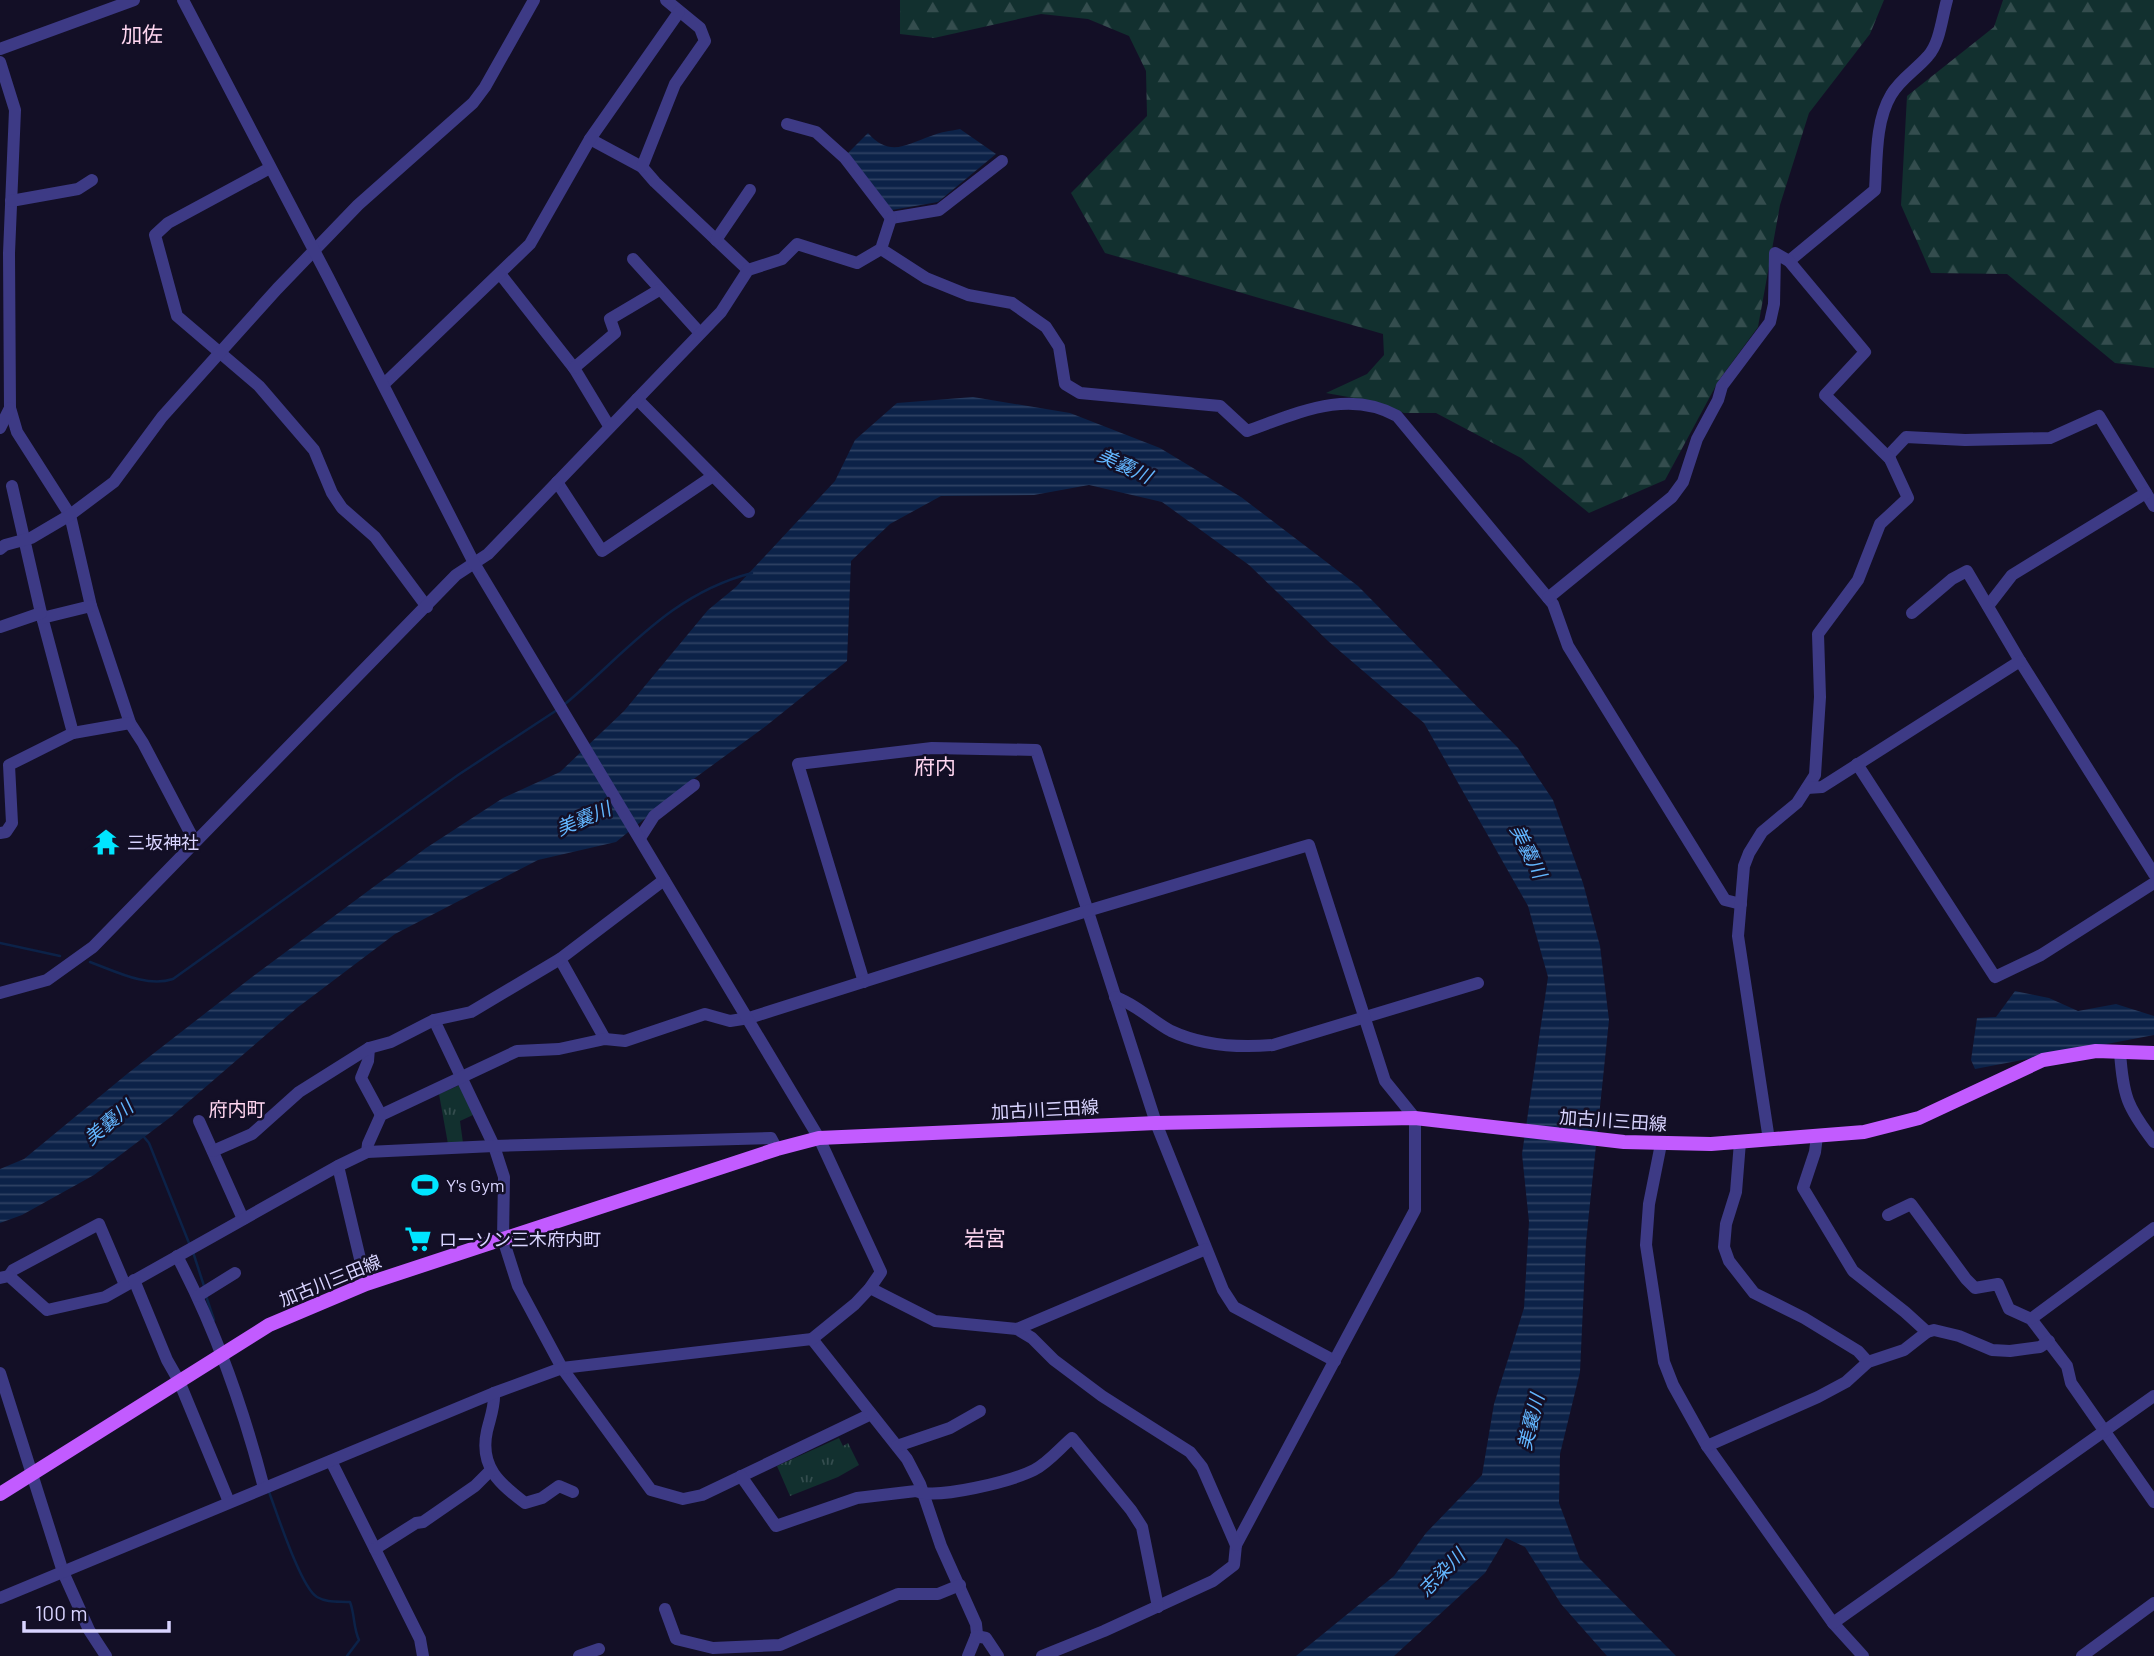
<svg xmlns="http://www.w3.org/2000/svg" width="2154" height="1656" font-family="Barlow,'Noto Sans JP',sans-serif">
<style>
.grass{fill:url(#grass-tufts)}
.forest{fill:url(#forest-firs)}
.water{fill:url(#water-rules)}
.lines{fill:none;stroke-linecap:round;stroke-linejoin:round}
.stream{stroke:#0c2248;stroke-width:2.5}
.minor{stroke:#3d3a85;stroke-width:12}
.major{stroke:#c25bff;stroke-width:14}
.labels{text-anchor:middle;dominant-baseline:central;stroke-width:5;stroke-linejoin:round;paint-order:stroke}
.poi-label{font-size:18px;fill:#d9d4ff;stroke:#130f26;text-anchor:start}
.street-label{font-size:18px;fill:#d9d4ff;stroke:#130f26}
.water-label{font-size:19px;font-style:italic;fill:#62b6ff;stroke:#130f26}
.neighbourhood-label{font-size:19px;fill:#ffd6f0;stroke:#130f26}
.quarter-label{font-size:21px;fill:#ffd6f0;stroke:#130f26}
</style>
<defs>
<pattern id="grass-tufts" width="24" height="20" patternUnits="userSpaceOnUse" patternTransform="scale(1.75)"><rect width="24" height="20" fill="#12302f"/><path d="M3 7l-1-3M5 7V3M7 7l1-3M15 17l-1-3M17 17v-4M19 17l1-3" fill="none" stroke="#344d4e"/></pattern>
<pattern id="forest-firs" width="22" height="20" patternUnits="userSpaceOnUse" patternTransform="scale(1.75)"><rect width="22" height="20" fill="#12302f"/><path d="M5 1l3.5 6h-7zM16 11l3.5 6h-7z" fill="#344d4e"/></pattern>
<pattern id="water-rules" width="6" height="5" patternUnits="userSpaceOnUse" patternTransform="scale(1.75)"><rect width="6" height="5" fill="#0c2248"/><path d="M0 2.5h6" fill="none" stroke="#2f4163"/></pattern>
</defs>
<rect width="100%" height="100%" fill="#130f26"/>
<g class="grass">
<polygon points="460,1085 473,1115 460,1121 463,1143 448,1144 439,1094"/>
<polygon points="839,1438 843,1446 848,1443 859,1465 838,1477 790,1496 777,1466"/>
</g>
<g class="forest">
<polygon points="900,0 1884,0 1870,34 1809,113 1780,205 1758,327 1719,380 1665,480 1589,513 1521,458 1436,413 1404,413 1376,402 1326,393 1367,374 1384,355 1383,334 1105,253 1071,193 1147,116 1146,71 1129,36 1088,19 1041,14 934,38 900,34"/>
<polygon points="2003,0 2154,0 2154,368 2115,363 2007,274 1931,273 1901,205 1907,96 1994,27"/>
</g>
<g class="water">
<path d="M 960,129 L 996,154 L 938,202 L 892,210 L 848,153 L 868,133 C 890,158 907,144 931,136 C 940,132 950,131 960,129 Z"/>
<polygon points="973,397 1070,413 1160,448 1241,497 1358,586 1518,748 1553,800 1583,883 1600,946 1609,1020 1586,1242 1580,1372 1560,1454 1559,1503 1580,1559 1676,1656 1607,1656 1561,1604 1525,1547 1506,1538 1485,1573 1394,1656 1296,1656 1394,1576 1426,1533 1482,1475 1494,1404 1524,1308 1529,1222 1522,1154 1548,977 1528,906 1424,723 1328,641 1249,565 1162,502 1089,485 1034,495 941,496 890,524 851,561 847,661 766,726 695,778 616,842 538,860 395,934 297,1008 172,1116 94,1175 22,1215 0,1223 0,1169 24,1159 127,1074 252,977 426,848 503,798 560,772 624,711 708,610 736,587 835,481 855,440 897,403"/>
<polygon points="2015,991 2049,998 2078,1011 2116,1004 2154,1016 2154,1035 1975,1069 1971,1060 1977,1018 1996,1017"/>
</g>
<g class="lines">
<g class="stream">
<path d="M 565,704 C 626,653 670,594 752,573"/>
<polyline points="0,943 60,956"/>
<path d="M 90,962 C 115,971 147,988 173,979 L 458,775 L 557,710"/>
<polyline points="144,1137 149,1143 189,1243"/>
<polyline points="193,1252 204,1286"/>
<polyline points="206,1296 214,1320"/>
<path d="M 269,1492 C 277,1513 301,1588 317,1597 C 327,1603 339,1601 350,1602 C 355,1615 353,1627 359,1640 L 347,1656"/>
</g>
<g class="minor">
<polyline points="0,49 134,0"/>
<polyline points="0,62 15,110 9,253 10,408 17,432 70,515 91,606 130,723 143,743 195,842"/>
<polyline points="787,124 816,132 845,158 891,218 939,210 1002,161"/>
<polyline points="590,139 642,167 655,182 748,270"/>
<polyline points="642,167 675,84 705,41 700,28 666,0"/>
<polyline points="270,168 168,223 155,235 177,316 259,386 314,450 332,493 342,508 375,537 427,607"/>
<polyline points="11,201 78,189 92,180"/>
<polyline points="716,240 750,190"/>
<path d="M 881,249 L 926,278 L 968,295 L 1012,303 L 1046,327 L 1059,347 L 1065,384 L 1080,393 L 1220,406 L 1247,431 C 1296,414 1347,388 1397,416 L 1553,604 L 1568,646 L 1725,900 L 1741,904"/>
<polyline points="633,259 700,333"/>
<path d="M 1789,261 L 1875,190 C 1877,160 1875,122 1891,95 C 1900,79 1916,70 1928,56 C 1940,43 1942,17 1947,0"/>
<polyline points="501,275 574,368 609,426"/>
<polyline points="574,368 615,333 610,319 659,290"/>
<polyline points="384,384 530,244 590,139 679,12"/>
<polyline points="637,399 749,512"/>
<polyline points="0,428 10,408"/>
<polyline points="1890,459 1889,455 1906,437 1965,440 2050,438 2099,416 2154,506"/>
<polyline points="557,482 602,551 713,476"/>
<polyline points="12,486 41,613 73,733"/>
<polyline points="0,549 5,545 31,538 70,515 114,482 162,417 277,289 358,205 473,103 485,87 534,0"/>
<polyline points="1548,598 1672,497 1683,482 1697,439 1718,400 1722,386 1770,322 1774,304 1775,253 1789,261 1865,352 1825,395 1890,459 1908,498 1880,524 1858,580 1818,634 1820,697 1815,775 1797,803 1762,832 1749,853 1744,866 1738,936 1769,1140"/>
<polyline points="1988,606 2012,575 2146,493"/>
<polyline points="1912,613 1952,579 1967,571 2020,661 2154,874"/>
<polyline points="42,618 91,606"/>
<polyline points="0,627 41,613"/>
<polyline points="1857,764 1995,977 2041,955 2154,883"/>
<polyline points="1807,788 1822,787 2020,661"/>
<polyline points="0,833 6,832 12,823 9,765 73,733 130,723"/>
<polyline points="640,838 654,816 694,785"/>
<polyline points="560,959 605,1039"/>
<polyline points="864,982 798,764 932,748 1036,750 1156,1123 1223,1290 1234,1307 1335,1361"/>
<polyline points="0,993 47,980 93,947 456,575 488,554 721,312 748,270 782,259 797,244 857,263 881,249 891,218"/>
<path d="M 1115,997 C 1136,1004 1152,1021 1171,1031 C 1203,1046 1238,1048 1273,1045 L 1478,983"/>
<polyline points="434,1020 494,1146 504,1177 503,1239 518,1286 562,1368 651,1490 683,1499 702,1495 871,1414"/>
<polyline points="369,1048 368,1061 361,1078 381,1115"/>
<path d="M 2120,1052 C 2123,1096 2127,1107 2154,1142"/>
<polyline points="199,1121 243,1219"/>
<polyline points="1817,1136 1815,1152 1803,1188 1853,1271 1905,1312 1927,1332"/>
<polyline points="1740,1142 1736,1192 1726,1224 1724,1247 1729,1261 1754,1293 1804,1318 1858,1351 1868,1362"/>
<polyline points="1661,1144 1649,1204 1646,1245 1664,1362 1673,1385 1707,1446 1833,1623 1863,1656"/>
<polyline points="213,1151 252,1134 299,1092 369,1048 391,1042 434,1020 471,1012 560,959 664,880"/>
<polyline points="367,1152 368,1144 381,1115 517,1051 559,1049 605,1039 625,1041 705,1014 730,1021 749,1018 1087,911 1309,845 1385,1081 1415,1118 1415,1210 1236,1545 1234,1565 1213,1581 1104,1631 1042,1656"/>
<polyline points="338,1166 366,1284"/>
<polyline points="1888,1215 1911,1204 1966,1279 1975,1288 1998,1284 2009,1309 2031,1319 2067,1366 2071,1383 2154,1502"/>
<path d="M 177,1256 C 216,1330 243,1407 264,1488"/>
<polyline points="9,1276 13,1270 99,1224 125,1285"/>
<polyline points="0,1278 9,1276 47,1310 105,1297 338,1166 367,1152 494,1146 771,1138 777,1149"/>
<polyline points="134,1280 167,1360 179,1381 229,1502"/>
<polyline points="870,1288 935,1321 1017,1329 1032,1338 1054,1360 1102,1396 1190,1452 1202,1467 1236,1545"/>
<polyline points="198,1296 235,1273"/>
<polyline points="2031,1319 2154,1228"/>
<polyline points="1017,1329 1206,1249"/>
<polyline points="812,1339 907,1459 920,1484 941,1546 976,1624 977,1634 968,1656"/>
<polyline points="0,1373 63,1572 89,1630 106,1656"/>
<path d="M 494,1393 C 495,1406 490,1418 487,1431 C 479,1467 500,1484 525,1503 L 542,1498 L 559,1486 L 573,1492"/>
<polyline points="897,1446 950,1428 980,1411"/>
<polyline points="1707,1446 1818,1397 1846,1382 1868,1362 1904,1350 1927,1332 1934,1330 1959,1336 1992,1350 2010,1351 2040,1347 2049,1341"/>
<polyline points="331,1461 420,1639 423,1656"/>
<path d="M 741,1476 L 776,1526 L 857,1498 L 916,1491 C 937,1500 1012,1481 1034,1470 C 1048,1463 1060,1448 1072,1438 L 1131,1510 L 1142,1527 L 1158,1607"/>
<polyline points="375,1549 416,1523 423,1522 475,1486 490,1471"/>
<polyline points="0,1598 494,1393 562,1368 812,1339 855,1304 870,1288 881,1272 819,1138 474,563 328,277 183,0"/>
<polyline points="665,1609 676,1639 713,1648 780,1645 898,1594 938,1594 960,1585"/>
<polyline points="1833,1623 2154,1396"/>
<polyline points="976,1636 986,1638 998,1656"/>
<polyline points="579,1656 599,1649"/>
<polyline points="2082,1656 2154,1603"/>
</g>
<polyline class="major" points="0,1494 269,1325 366,1284 777,1149 819,1138 1156,1123 1415,1118 1624,1142 1711,1144 1864,1132 1919,1118 2043,1060 2096,1051 2154,1053"/>
</g>
<defs>
<g id="temple-bare" transform="scale(2.1)"><path d="M0-6L5-2H3V0L6.5 2.5H4V6H1.5V3h-3V6H-4V2.5H-6.5L-3 0V-2H-5Z" fill="#00e5ff" stroke="#130f26" stroke-width="2.5" paint-order="stroke"/></g>
<g id="stadium-bare" transform="scale(2.1)"><path d="M0-5a6.5 5 0 1 0 0 10a6.5 5 0 1 0 0-10ZM-3.5-1.8h7v3.6h-7Z" fill="#00e5ff" stroke="#130f26" stroke-width="2.5" paint-order="stroke"/></g>
<g id="supermarket-bare" transform="scale(2.1)"><path d="M-6-5.5h2.5l.6 2H6L4.5 2H-2.5L-4.4-4H-6ZM-1.5 3.2a1.3 1.3 0 1 0 .1 0ZM3 3.2a1.3 1.3 0 1 0 .1 0Z" fill="#00e5ff" stroke="#130f26" stroke-width="2.5" paint-order="stroke"/></g>
</defs>
<g fill-rule="evenodd">
<use href="#temple-bare" x="106" y="842"/>
<use href="#stadium-bare" x="425" y="1185"/>
<use href="#supermarket-bare" x="418" y="1239"/>
</g>
<g class="labels">
<g class="poi-label">
<text x="127" y="842">三坂神社</text>
<text x="446" y="1185">Y's Gym</text>
<text x="439" y="1239">ローソン三木府内町</text>
</g>
<g class="street-label">
<text transform="translate(1045 1109) rotate(-3)">加古川三田線</text>
<text transform="translate(1613 1120) rotate(4)">加古川三田線</text>
<text transform="translate(330 1280) rotate(-22)">加古川三田線</text>
</g>
<g class="water-label">
<text transform="translate(1125 465) rotate(25)">美嚢川</text>
<text transform="translate(583 818) rotate(-23)">美嚢川</text>
<text transform="translate(1529 851) rotate(64)">美嚢川</text>
<text transform="translate(108 1122) rotate(-40)">美嚢川</text>
<text transform="translate(1530 1422) rotate(-76)">美嚢川</text>
<text transform="translate(1441 1572) rotate(-46)">志染川</text>
</g>
<g class="neighbourhood-label">
<text x="237" y="1108">府内町</text>
</g>
<g class="quarter-label">
<text x="142" y="33">加佐</text>
<text x="935" y="765">府内</text>
<text x="985" y="1237">岩宮</text>
</g>
</g>
<path d="M24 1621v10h145v-10" fill="none" stroke="#d9d4ff" stroke-width="3.5"/>
<text x="35" y="1621" font-size="21" fill="#d9d4ff" stroke="#130f26" stroke-width="5" paint-order="stroke">100 m</text>
</svg>
